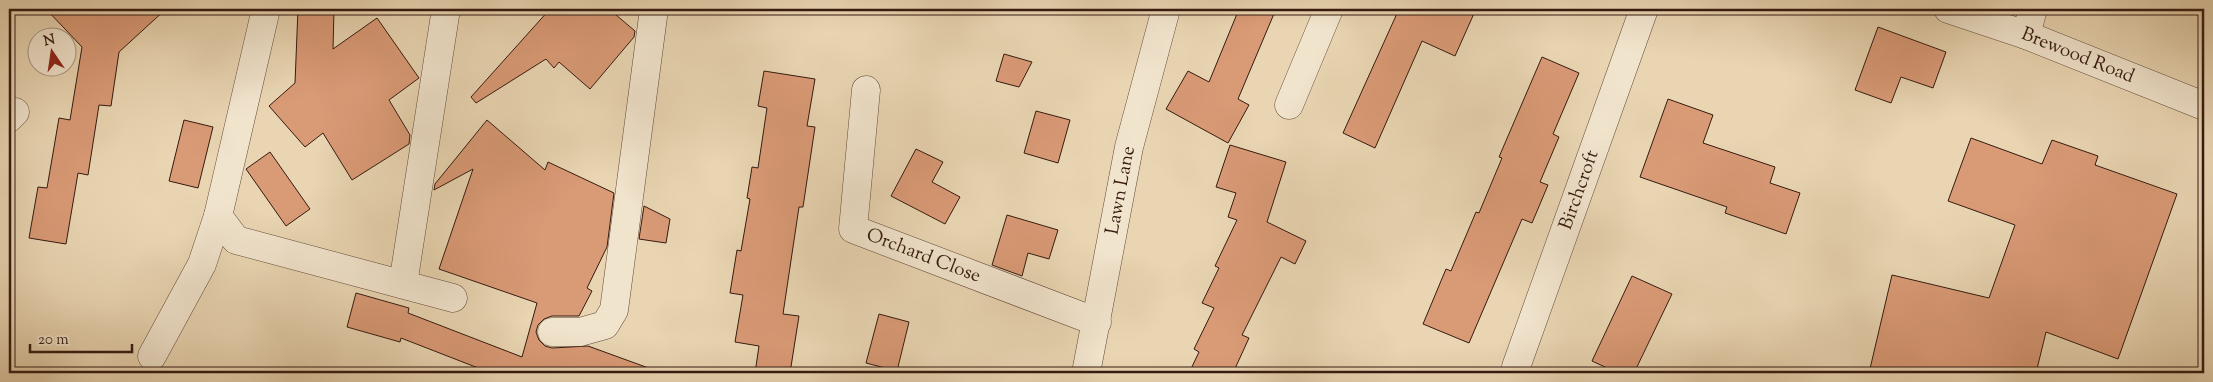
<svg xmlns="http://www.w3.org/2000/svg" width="2213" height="382" font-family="'Sorts Mill Goudy',serif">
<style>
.building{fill:#d99a76;stroke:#351a10}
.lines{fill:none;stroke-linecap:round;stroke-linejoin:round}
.minor-casing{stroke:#624938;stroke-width:29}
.tertiary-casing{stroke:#624938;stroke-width:29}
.path{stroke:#351a10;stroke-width:3;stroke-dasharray:1 2.5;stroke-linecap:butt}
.minor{stroke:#f1e4cd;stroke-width:28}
.tertiary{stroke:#f1e4cd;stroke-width:28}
.labels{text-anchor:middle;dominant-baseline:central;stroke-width:5;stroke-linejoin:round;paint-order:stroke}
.street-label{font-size:19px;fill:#351a10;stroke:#f1e4cd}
</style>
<rect width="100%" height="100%" fill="#e9d5b2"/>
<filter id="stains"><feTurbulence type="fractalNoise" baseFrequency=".004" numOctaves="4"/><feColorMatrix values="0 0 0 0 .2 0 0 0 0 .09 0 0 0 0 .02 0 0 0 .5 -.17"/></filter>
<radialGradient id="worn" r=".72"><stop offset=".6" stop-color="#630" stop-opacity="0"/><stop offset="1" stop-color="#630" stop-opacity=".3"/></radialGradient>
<g class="building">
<polygon points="46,9 166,9 119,52 111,106 99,105 88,175 78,173 66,244 29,238 38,187 47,188 59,118 70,120 82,47"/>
<polygon points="298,9 334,9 333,49 377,18 419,78 389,100 410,135 409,144 352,180 323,133 305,147 269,106 295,83"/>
<polygon points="550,9 609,9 635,31 634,37 590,89 559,62 554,68 546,59 476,103 471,97"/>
<polygon points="1239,9 1276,9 1238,99 1249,105 1228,143 1166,109 1188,71 1209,82"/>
<polygon points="1399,9 1476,9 1455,56 1422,41 1375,148 1343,133"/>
<polygon points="1878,27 1946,52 1933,88 1901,77 1891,103 1855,90"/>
<polygon points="1004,54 1032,62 1019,87 996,81"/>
<polygon points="1542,57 1579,73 1553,134 1559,137 1540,182 1548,185 1532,223 1522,219 1469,343 1423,324 1446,269 1451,271 1476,212 1479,213 1502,158 1499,157"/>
<polygon points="764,71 815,79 807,126 815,127 803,207 799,207 783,314 799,316 790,373 755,373 759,346 735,342 743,295 730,293 737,250 741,251 750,199 747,198 752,167 758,168 767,108 758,106"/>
<polygon points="1668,99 1713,115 1703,143 1775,167 1770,183 1800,193 1786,234 1725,213 1727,207 1640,177"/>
<polygon points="1036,111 1070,120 1058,163 1024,153"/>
<polygon points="184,120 213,127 198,188 169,181"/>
<polygon points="487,120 545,170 548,162 614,193 607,247 587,288 592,291 579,316 552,316 544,319 538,325 536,332 539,340 545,346 552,348 588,346 654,370 653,373 491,373 401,338 400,342 347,327 356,293 409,308 408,313 522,357 537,303 439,269 473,169 434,190 435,184"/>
<polygon points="1971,138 2042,164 2052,140 2098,156 2095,165 2177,194 2118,359 2046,332 2036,373 1869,373 1892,275 1989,298 2015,225 1948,201"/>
<polygon points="1230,145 1286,162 1267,222 1306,241 1295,264 1281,257 1242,335 1249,338 1233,373 1189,373 1199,352 1194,349 1214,308 1202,303 1219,268 1215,266 1237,220 1228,217 1236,193 1216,187"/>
<polygon points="916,149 943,162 932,182 960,197 945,224 891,196"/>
<polygon points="270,152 310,209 286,226 246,169"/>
<polygon points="644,206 670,219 666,243 639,239"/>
<polygon points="1007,215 1058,230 1049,259 1028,253 1022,276 992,265"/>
<polygon points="1632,276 1672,294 1634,373 1618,373 1592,361"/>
<polygon points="879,314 909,322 897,371 866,363"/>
</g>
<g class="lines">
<g class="minor-casing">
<g id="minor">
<polyline points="2026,35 2033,9"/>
<path id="s1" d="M 866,90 L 853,229 L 1097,322"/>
<polyline points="1289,105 1329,9"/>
<polyline points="9,118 15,112"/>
<polyline points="218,216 236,240 453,298"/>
<polyline points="403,284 446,9"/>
<polyline points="552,332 580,332 605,325 614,310 654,9"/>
<polyline points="152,356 202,264 218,216 266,9"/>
<path id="s2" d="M 1086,373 L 1129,147 L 1166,9"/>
<path id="s3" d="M 1517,373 L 1516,367 L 1644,9"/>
</g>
</g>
<g class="tertiary-casing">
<g id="tertiary">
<path id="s4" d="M 1948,9 L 2026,35 L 2204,106"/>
</g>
</g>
<polyline class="path" points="9,322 13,351 9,367"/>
<use href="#minor" class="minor"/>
<use href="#tertiary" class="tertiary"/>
</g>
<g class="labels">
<g class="street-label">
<text stroke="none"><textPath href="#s4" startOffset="138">Brewood Road</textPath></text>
<text stroke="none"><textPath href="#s2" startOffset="186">Lawn Lane</textPath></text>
<text stroke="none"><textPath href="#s3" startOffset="194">Birchcroft</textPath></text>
<text stroke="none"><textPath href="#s1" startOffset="215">Orchard Close</textPath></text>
</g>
</g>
<rect width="2213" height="382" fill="none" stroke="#e9d5b2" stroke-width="30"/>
<rect x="10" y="10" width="2193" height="362" fill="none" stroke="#351a10" stroke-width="2.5"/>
<rect x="15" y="15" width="2183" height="352" fill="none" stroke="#351a10"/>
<g transform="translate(52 52) rotate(347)"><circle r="24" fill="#f1e4cd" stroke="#a69381"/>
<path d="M0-4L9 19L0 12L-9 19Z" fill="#8f2418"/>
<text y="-8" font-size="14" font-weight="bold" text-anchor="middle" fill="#351a10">N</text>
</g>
<path d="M30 344v8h102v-8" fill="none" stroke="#351a10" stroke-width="2.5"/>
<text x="38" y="344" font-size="15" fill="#351a10" stroke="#f1e4cd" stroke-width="4" paint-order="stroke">20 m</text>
<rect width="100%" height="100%" filter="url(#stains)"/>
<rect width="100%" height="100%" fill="url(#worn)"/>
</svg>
